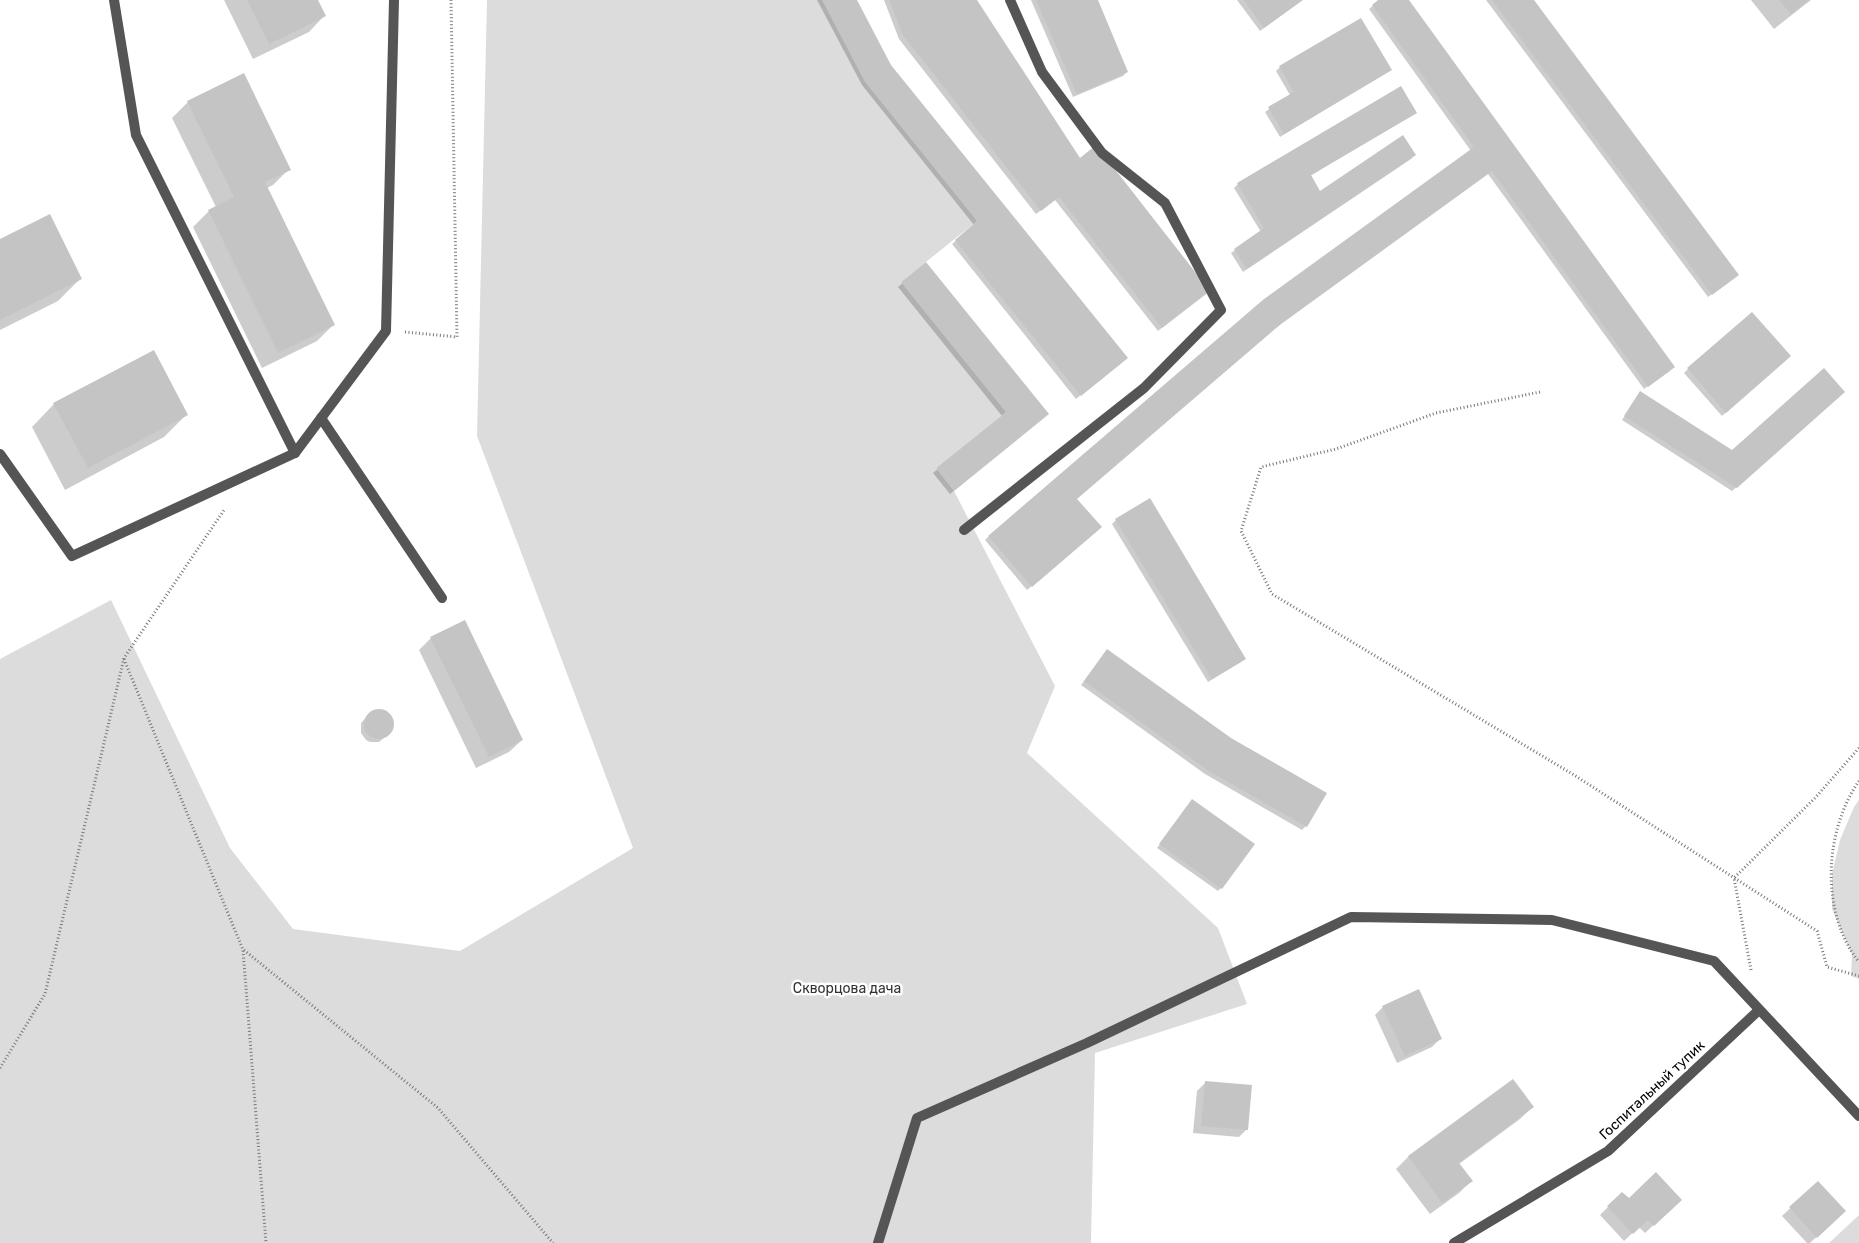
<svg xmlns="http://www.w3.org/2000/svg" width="1859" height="1243" font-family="Rubik,sans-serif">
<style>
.green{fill:#dcdcdc}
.shadow{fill:#0003}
.building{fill:#c4c4c4}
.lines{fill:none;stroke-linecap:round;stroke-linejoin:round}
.path{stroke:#777;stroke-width:3;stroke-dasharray:1 2.5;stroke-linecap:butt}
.service{stroke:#555;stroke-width:10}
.minor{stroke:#555;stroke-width:10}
.labels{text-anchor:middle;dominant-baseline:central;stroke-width:5;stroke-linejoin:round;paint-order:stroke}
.park-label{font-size:14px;fill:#333;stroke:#fff}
.street-label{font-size:14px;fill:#000;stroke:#fff}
</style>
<rect width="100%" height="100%" fill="#fff"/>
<g class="green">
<polygon points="487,0 822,0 977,221 901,282 1006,412 936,468 954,491 1055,686 1027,753 1218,928 1247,1004 1095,1053 1091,1243 0,1243 0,659 111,600 230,848 293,929 460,951 633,848 477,436"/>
<polygon points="1859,800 1859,979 1851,976 1852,954 1832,909 1832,874 1840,840 1854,807"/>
<polygon points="1859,1215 1859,1243 1829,1243"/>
</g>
<g class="shadow">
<polygon points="224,0 317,0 324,16 309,32 253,59"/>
<polygon points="817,0 856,0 890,65 1122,362 1076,399 952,244 974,225 862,85"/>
<polygon points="884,0 976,0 1080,160 1205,294 1158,331 1055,200 1036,214 899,39"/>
<polygon points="1031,0 1096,0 1127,72 1123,76 1073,97"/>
<polygon points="1237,0 1302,0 1260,31"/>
<polygon points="1380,0 1408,0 1670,371 1644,389 1488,174 1277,327 1076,499 1097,531 1027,590 985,540 988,537 1265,300 1471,151 1369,9"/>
<polygon points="1486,0 1532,0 1733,279 1708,297"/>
<polygon points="1751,0 1811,0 1774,29"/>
<polygon points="1280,67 1391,70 1280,137 1265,112 1290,95 1276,71"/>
<polygon points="188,102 289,169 273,185 267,188 333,325 317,341 262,368 193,227 209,211 216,207 172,118"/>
<polygon points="1411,116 1310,176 1320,193 1414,155 1411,159 1243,272 1231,253 1261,232 1234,188 1238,184"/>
<polygon points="0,240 81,278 58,301 0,330"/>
<polygon points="926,264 1043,418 950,494 933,473 1002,416 898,287"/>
<polygon points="1786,360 1722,416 1684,373 1688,369"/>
<polygon points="1640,392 1733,451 1840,396 1732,491 1622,420"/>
<polygon points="54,404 186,415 164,437 65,490 32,427"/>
<polygon points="1116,520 1244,659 1241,662 1208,682 1112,524"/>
<polygon points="431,638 522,740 509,752 476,768 419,650"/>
<polygon points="1104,654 1231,739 1325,793 1306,826 1302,830 1205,774 1081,685"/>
<polygon points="381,710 389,714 393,723 391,732 379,742 370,742 366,740 361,733 361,723 371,712"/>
<polygon points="1192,801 1221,888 1218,891 1157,848"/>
<polygon points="1383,1007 1440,1039 1432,1047 1397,1063 1375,1015"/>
<polygon points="1513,1080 1532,1107 1520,1119 1459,1164 1471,1181 1459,1193 1430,1214 1396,1169 1408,1157"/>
<polygon points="1205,1083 1247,1129 1239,1137 1193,1133 1197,1091"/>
<polygon points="1818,1182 1838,1217 1810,1243 1807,1243 1782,1216"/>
<polygon points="1622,1193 1629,1200 1680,1200 1645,1233 1639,1227 1624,1241 1600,1215"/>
</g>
<g class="building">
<polygon points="247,0 318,0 326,16 269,44"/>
<polygon points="822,0 857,0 891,65 1128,358 1081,396 955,240 977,221 865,82"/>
<polygon points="889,0 977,0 1080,158 1096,145 1210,291 1162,328 1059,197 1041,211 903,35"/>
<polygon points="1036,0 1098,0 1128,72 1077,94"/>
<polygon points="1244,0 1303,0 1264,28"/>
<polygon points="1378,0 1409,0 1675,367 1648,387 1492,171 1282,323 1077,499 1102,527 1032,587 988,536 1264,299 1474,147 1372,5"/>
<polygon points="1492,0 1534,0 1739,275 1712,295"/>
<polygon points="1779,0 1809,0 1791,14"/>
<polygon points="1361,18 1392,70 1284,134 1268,107 1294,92 1279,66"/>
<polygon points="244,73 291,170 265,182 335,325 278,353 208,210 234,197 187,101"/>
<polygon points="1401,86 1417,113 1311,175 1320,191 1403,135 1416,155 1247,269 1234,249 1264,228 1237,183"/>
<polygon points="50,214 82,279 0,320 0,239"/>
<polygon points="926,262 1049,414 954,491 936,468 1006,412 901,282"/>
<polygon points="1752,312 1791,356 1726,413 1687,368"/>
<polygon points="154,350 188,415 88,468 53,403"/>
<polygon points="1824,368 1845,392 1737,488 1624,416 1640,391 1732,450"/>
<polygon points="1150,498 1246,659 1212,679 1115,519"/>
<polygon points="465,620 523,740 489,757 430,637"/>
<polygon points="1107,649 1231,738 1327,793 1307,827 1209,771 1084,681"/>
<circle cx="379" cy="724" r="15"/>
<polygon points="1192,799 1255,844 1222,889 1159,844"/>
<polygon points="1419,989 1442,1039 1405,1056 1382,1006"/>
<polygon points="1513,1079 1534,1107 1459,1163 1473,1181 1442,1203 1408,1156"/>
<polygon points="1205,1081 1252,1085 1248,1130 1201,1126"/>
<polygon points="1656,1172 1682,1200 1654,1226 1648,1220 1633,1234 1607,1206 1622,1192 1629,1198"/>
<polygon points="1818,1181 1846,1211 1817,1238 1789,1207"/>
</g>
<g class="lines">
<g class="path">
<polyline points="405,332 457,337 451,0"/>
<polyline points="1540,392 1436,413 1336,449 1261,467 1241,531 1272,594 1574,775 1817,931 1827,967 1859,976"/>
<polyline points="124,659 243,950 266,1243"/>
<path d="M 1859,781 C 1824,831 1820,913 1859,962"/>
<polyline points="244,950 438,1108 553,1243"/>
<polyline points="1751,970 1734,878 1815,798 1859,748"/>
<polyline points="0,1068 45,994 124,658 224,510"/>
</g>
<g class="service">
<polyline points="114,0 136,135 295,453"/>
<polyline points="321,418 442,598"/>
<polyline points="964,530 1144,388 1221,310 1165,203 1102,153 1042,72 1010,0"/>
</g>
<g class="minor">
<polyline points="0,454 72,556 295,453 386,331 394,0"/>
<polyline points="878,1243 917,1118 1087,1043 1351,917 1552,920 1714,961 1859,1116"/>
<polyline points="1454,1243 1608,1151 1759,1010"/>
</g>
</g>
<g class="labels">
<g class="park-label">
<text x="847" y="988">Скворцова дача</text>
</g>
<g class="street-label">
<text transform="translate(1652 1090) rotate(-43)">Госпитальный тупик</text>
</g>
</g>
</svg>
